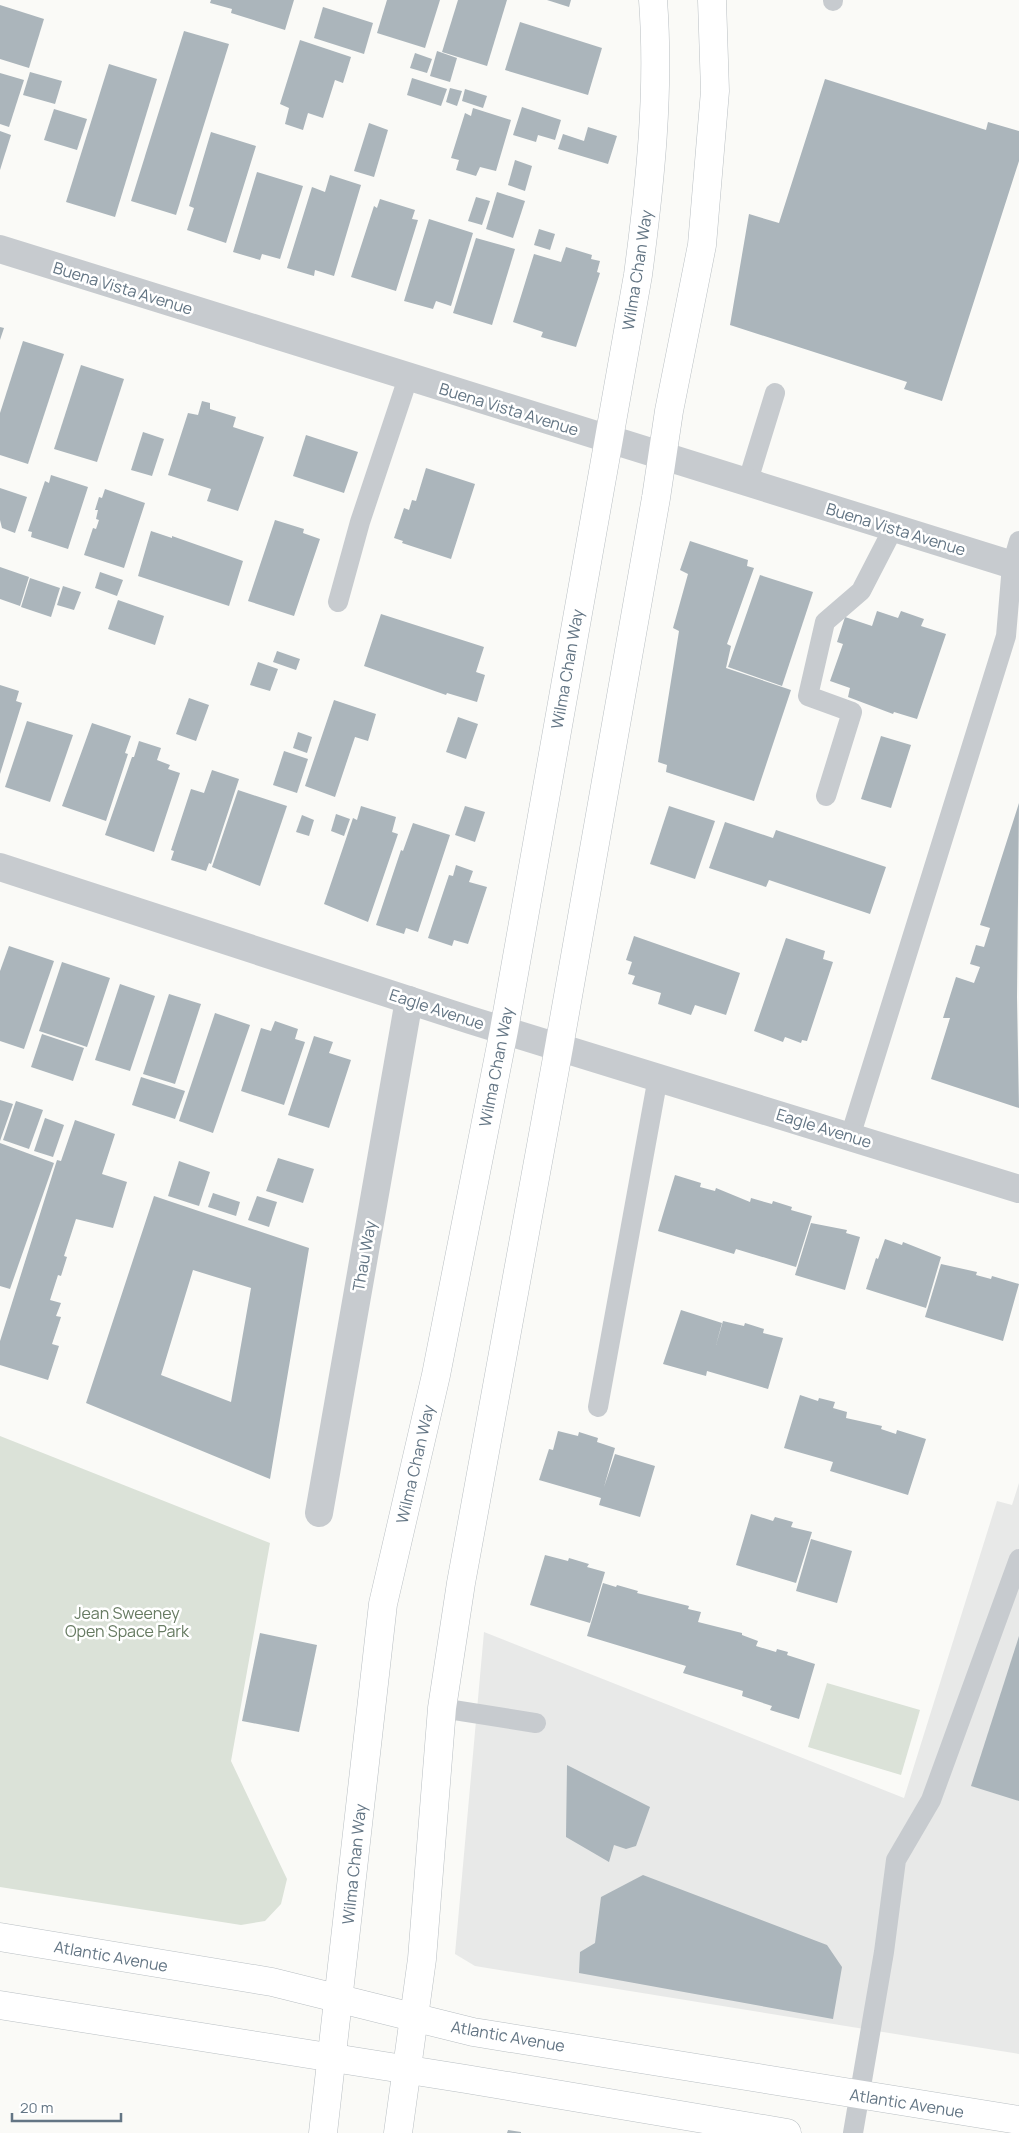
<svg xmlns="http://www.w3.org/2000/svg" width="1019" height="2133" font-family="Manrope,sans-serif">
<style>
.built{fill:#e8e9e8}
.green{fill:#dbe2d8}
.building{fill:#abb5bb;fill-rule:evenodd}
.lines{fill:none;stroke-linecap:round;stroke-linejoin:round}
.secondary-casing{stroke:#b9bfc3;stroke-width:29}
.lane{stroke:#c7cbcf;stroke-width:20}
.street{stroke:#c7cbcf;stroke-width:28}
.secondary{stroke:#fff;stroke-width:28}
.labels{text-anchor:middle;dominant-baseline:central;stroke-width:5;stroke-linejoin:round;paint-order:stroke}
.street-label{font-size:16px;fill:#637584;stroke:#fff}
.park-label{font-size:16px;fill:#677b62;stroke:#fff}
</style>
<rect width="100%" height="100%" fill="#fafaf7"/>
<polygon class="built" points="1019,1483 1019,2054 475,1966 455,1954 484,1632 904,1798 997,1501 1012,1505"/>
<g class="green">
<polygon points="0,1436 270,1543 231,1761 287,1879 281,1904 265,1921 241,1925 0,1887"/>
<polygon points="827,1683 920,1710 901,1775 808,1747"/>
</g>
<g class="building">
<polygon points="211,0 294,0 285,30 231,13 232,9 210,3"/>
<polygon points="387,0 440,0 425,48 377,33"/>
<polygon points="458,0 507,0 487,66 442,52"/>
<polygon points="547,0 571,0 569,7"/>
<polygon points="0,5 44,19 29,68 0,59"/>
<polygon points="323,7 373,23 364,54 314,38"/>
<polygon points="520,22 602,48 588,95 505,70"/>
<polygon points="184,31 229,44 176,215 131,201"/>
<polygon points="300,40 351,57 343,83 335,80 323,118 308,113 303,130 285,124 289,108 280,104"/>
<polygon points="437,51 457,58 450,82 430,76"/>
<polygon points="415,53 432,59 427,73 410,68"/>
<polygon points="109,64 157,79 115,217 66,202"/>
<polygon points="30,72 62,81 55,104 23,95"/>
<polygon points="0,73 24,80 9,127 0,124"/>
<polygon points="412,78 447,89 441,106 407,95"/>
<polygon points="825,79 986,130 988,122 1019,131 1019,161 942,401 904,389 907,382 730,325 749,214 779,223"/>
<polygon points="450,88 462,91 457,106 446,102"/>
<polygon points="465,89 487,96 483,108 462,101"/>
<polygon points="522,107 561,120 555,140 538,135 536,142 513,135"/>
<polygon points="473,108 511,120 496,171 480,167 476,176 456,170 459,160 451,158 465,113 471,116"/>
<polygon points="54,109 87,119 77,150 44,140"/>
<polygon points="369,123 388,130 374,177 354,171"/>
<polygon points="588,127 617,136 608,164 558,149 563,134 584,141"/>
<polygon points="0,131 11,135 0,170"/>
<polygon points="211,132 256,146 226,243 187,230 194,208 189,206"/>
<polygon points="515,160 532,166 525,191 508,185"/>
<polygon points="257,172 303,186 280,259 262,254 260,260 233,252"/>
<polygon points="330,175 361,185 334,276 315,270 314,276 287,268 312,187 325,192"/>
<polygon points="497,192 525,201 513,238 486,229"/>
<polygon points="476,197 490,201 482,225 468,221"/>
<polygon points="380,199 415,210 412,219 418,220 396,291 351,277 374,206 377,208"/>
<polygon points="429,219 473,233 451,306 436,301 433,309 404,301"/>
<polygon points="539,229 555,234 550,250 534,245"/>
<polygon points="476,238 515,249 492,325 453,313"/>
<polygon points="566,247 592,255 591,259 600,261 597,272 600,273 576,347 541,337 543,332 513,322 534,254 561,262"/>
<polygon points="0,327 4,328 0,340"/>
<polygon points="23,341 64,354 28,464 0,455 0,413"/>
<polygon points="81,365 124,379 97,462 54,449"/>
<polygon points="202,401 210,403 210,409 236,417 233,427 264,437 238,511 207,501 211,489 168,475 188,413 198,415"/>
<polygon points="143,432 164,439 152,476 131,470"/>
<polygon points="306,435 358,452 344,493 293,476"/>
<polygon points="426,468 475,484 451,559 402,543 403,541 394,538 404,508 409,510 412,500 416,501"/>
<polygon points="51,475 88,487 68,549 31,537 32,532 28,531 45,481 49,483"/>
<polygon points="0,488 27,497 15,533 2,528 0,520"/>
<polygon points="105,489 145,503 124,568 84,555 93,528 96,529 99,520 96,519 98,510 95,510 99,497 102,498"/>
<polygon points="275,520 304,529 303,533 320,539 294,616 248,601"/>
<polygon points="151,531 172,538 172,536 243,561 229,606 138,576"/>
<polygon points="690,541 748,560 747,566 754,568 727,644 731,646 726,668 791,690 754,801 666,772 667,765 658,762 679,631 673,628 688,574 680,570"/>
<polygon points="0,567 29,577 20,606 0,599"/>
<polygon points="100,572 123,580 117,596 95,588"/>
<polygon points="760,575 813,592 782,686 728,667"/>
<polygon points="30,578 60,588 51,617 21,607"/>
<polygon points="63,586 81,592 74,610 57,605"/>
<polygon points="118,600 164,616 155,645 108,629"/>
<polygon points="877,611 898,618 901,611 924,619 921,626 946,634 917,719 894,712 893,714 848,697 850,688 830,681 843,644 837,642 845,617 872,626"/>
<polygon points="381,614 484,647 476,672 485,675 477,702 447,693 446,695 364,666"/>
<polygon points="277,651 300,659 296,670 273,662"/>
<polygon points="258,662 278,669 270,691 250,685"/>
<polygon points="0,685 19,691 16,701 22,703 0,774"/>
<polygon points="189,698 209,705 196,741 176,734"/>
<polygon points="334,700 376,714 368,741 355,737 335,797 305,786"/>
<polygon points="458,717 478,724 466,759 446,752"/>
<polygon points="27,721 73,735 50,802 5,787"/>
<polygon points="92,723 131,736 125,753 128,754 106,821 62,806"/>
<polygon points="298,732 312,737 307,753 293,748"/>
<polygon points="881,736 911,745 891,808 861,799"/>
<polygon points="139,741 161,748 157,760 170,765 168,769 180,773 154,852 105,835 132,757 134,757"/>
<polygon points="284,751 308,759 297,793 273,785"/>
<polygon points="212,770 239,779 211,864 209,863 206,871 171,860 174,851 171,850 191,789 204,793"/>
<polygon points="238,790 287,806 260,886 212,867"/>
<polygon points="1019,803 1017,997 1019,1108 931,1079 950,1018 943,1018 956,977 974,983 980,967 970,964 976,945 984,947 990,928 980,925"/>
<polygon points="361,806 396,817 392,832 398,834 368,922 324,904 353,818 357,820"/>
<polygon points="465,806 485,812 475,842 455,835"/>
<polygon points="669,806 715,821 695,879 650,864"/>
<polygon points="336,814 350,819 344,836 331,831"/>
<polygon points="302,815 314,820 309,836 296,832"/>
<polygon points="725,822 773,838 776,830 886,867 870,914 769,880 766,887 709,868"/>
<polygon points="413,823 450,835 418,932 406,928 404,934 376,925 401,850 403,851"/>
<polygon points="456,865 473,871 469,882 487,887 468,944 454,940 452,946 428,938 449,875 453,876"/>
<polygon points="634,936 740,973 726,1015 695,1005 691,1015 658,1004 661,993 632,984 635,976 628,974 632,962 626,960"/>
<polygon points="786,938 825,951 823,959 833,962 807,1041 802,1040 801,1043 785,1037 783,1042 754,1031"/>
<polygon points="9,946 54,961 24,1049 0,1041 0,971"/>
<polygon points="62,962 110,978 87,1047 39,1031"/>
<polygon points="120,984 155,996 130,1071 95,1060"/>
<polygon points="169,994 201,1004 175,1084 143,1074"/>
<polygon points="215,1013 250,1025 213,1133 179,1121"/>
<polygon points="275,1021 298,1029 295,1039 305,1042 284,1105 241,1091 261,1028 271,1031"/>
<polygon points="42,1034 84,1048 73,1081 31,1067"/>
<polygon points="314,1036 333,1042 329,1053 351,1060 329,1128 288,1115"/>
<polygon points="141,1077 185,1091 175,1119 132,1105"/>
<polygon points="0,1100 13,1104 0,1141"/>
<polygon points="16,1101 43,1110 29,1149 3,1140"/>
<polygon points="45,1118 64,1125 53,1157 34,1151"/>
<polygon points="75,1120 115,1134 102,1174 127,1182 113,1228 76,1219 64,1256 67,1257 61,1276 58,1275 50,1300 61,1303 56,1316 61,1317 52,1344 59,1346 48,1380 0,1365 0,1341 57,1160 61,1161"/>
<polygon points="0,1143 54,1163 10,1289 0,1286"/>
<polygon points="278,1158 314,1169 303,1203 266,1191"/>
<polygon points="179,1161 210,1172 199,1206 168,1196"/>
<polygon points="675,1175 701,1183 700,1187 715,1191 716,1188 750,1202 751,1198 772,1204 773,1201 792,1207 791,1210 812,1216 796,1267 736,1249 734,1254 658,1231"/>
<polygon points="213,1193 240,1202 236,1216 208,1207"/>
<path d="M 154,1196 L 309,1248 L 270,1479 L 86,1403 ZM 193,1270 L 251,1288 L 231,1402 L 161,1375 Z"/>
<polygon points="257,1196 277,1202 269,1227 248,1220"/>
<polygon points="811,1223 847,1230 846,1233 860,1237 845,1290 795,1275"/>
<polygon points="885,1239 902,1245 903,1242 941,1257 926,1308 866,1289 876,1258 878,1259"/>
<polygon points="941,1264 977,1272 976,1275 991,1279 992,1276 1019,1284 1003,1341 925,1317"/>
<polygon points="681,1310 722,1323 716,1345 723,1321 744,1326 745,1323 764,1329 763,1333 783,1338 768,1389 707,1371 706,1376 663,1364"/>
<polygon points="800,1395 818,1401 819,1398 835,1402 833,1408 847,1412 846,1418 882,1426 881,1429 896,1434 897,1430 926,1439 908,1495 830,1471 833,1462 784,1448"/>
<polygon points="558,1431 578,1436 579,1432 598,1438 597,1442 615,1448 604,1487 615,1454 655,1466 640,1517 599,1505 601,1498 539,1480 549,1449 553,1450"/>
<polygon points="751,1514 773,1521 775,1517 793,1522 791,1527 812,1532 796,1583 736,1565"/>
<polygon points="811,1539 852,1551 837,1603 796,1591"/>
<polygon points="545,1555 568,1561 569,1558 589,1564 587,1567 605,1572 590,1623 530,1605"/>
<polygon points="603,1583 616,1587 617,1585 638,1591 637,1593 689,1606 688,1609 701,1612 698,1622 742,1633 742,1635 758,1641 756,1646 776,1652 777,1649 788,1652 787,1655 815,1664 799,1719 770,1710 772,1706 742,1696 743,1691 683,1673 686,1666 587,1636"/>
<polygon points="260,1633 317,1645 299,1732 242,1721"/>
<polygon points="1019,1636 1019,1801 971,1786"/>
<polygon points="567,1765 650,1807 636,1846 626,1849 614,1845 609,1862 566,1837"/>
<polygon points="643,1875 827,1945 842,1967 833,2019 579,1973 580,1952 595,1943 601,1897"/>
<polygon points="508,2130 521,2132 521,2133 507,2133"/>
</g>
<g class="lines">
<g class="secondary-casing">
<g id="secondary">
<polyline points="0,1937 272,1982 473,2032 1019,2120"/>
<polyline points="0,2005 466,2079 787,2133"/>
<path d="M 323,2133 L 383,1604 L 436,1375 L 504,1030 L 638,275 C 650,184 660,92 653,0"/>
<polyline points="398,2133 422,1959 442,1708 461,1583 559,1047 656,498 669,411 702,245 715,91 712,0"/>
</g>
</g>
<g class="lane">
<polyline points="833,1 833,0"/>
<polyline points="747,484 775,393"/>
<polyline points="338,602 360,522 408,378"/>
<polyline points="826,796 852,712 808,696 825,622 861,591 894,527"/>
<polyline points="850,1137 1006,636 1012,565 1019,541"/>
<polyline points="598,1407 658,1077"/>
<polyline points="442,1708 536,1723"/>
<polyline points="853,2133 884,1952 896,1860 931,1800 1019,1559"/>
</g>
<g class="street">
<polyline points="0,249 1019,567"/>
<polyline points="0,867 470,1020 1019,1189"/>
<polyline points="319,1513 409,1000"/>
</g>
<use href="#secondary" class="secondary"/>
</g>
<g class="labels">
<g class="street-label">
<text transform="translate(637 270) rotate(-81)">Wilma Chan Way</text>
<text transform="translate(123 288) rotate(17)">Buena Vista Avenue</text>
<text transform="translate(509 409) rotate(17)">Buena Vista Avenue</text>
<text transform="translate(896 529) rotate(17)">Buena Vista Avenue</text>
<text transform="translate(567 669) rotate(-80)">Wilma Chan Way</text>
<text transform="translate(437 1009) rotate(18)">Eagle Avenue</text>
<text transform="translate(496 1067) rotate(-79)">Wilma Chan Way</text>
<text transform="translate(824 1128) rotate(17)">Eagle Avenue</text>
<text transform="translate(364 1256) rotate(-80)">Thau Way</text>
<text transform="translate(415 1464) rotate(-77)">Wilma Chan Way</text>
<text transform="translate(354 1864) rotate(-84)">Wilma Chan Way</text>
<text transform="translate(111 1956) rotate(10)">Atlantic Avenue</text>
<text transform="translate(508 2036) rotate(10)">Atlantic Avenue</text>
<text transform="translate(907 2103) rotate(9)">Atlantic Avenue</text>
</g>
<g class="park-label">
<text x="127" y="1613">Jean Sweeney<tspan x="127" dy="18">Open Space Park</tspan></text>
</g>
</g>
<path d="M12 2113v8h109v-8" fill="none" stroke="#637584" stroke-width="2.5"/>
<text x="20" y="2113" font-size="15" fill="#637584" stroke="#ffffff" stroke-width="4" paint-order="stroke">20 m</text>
</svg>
